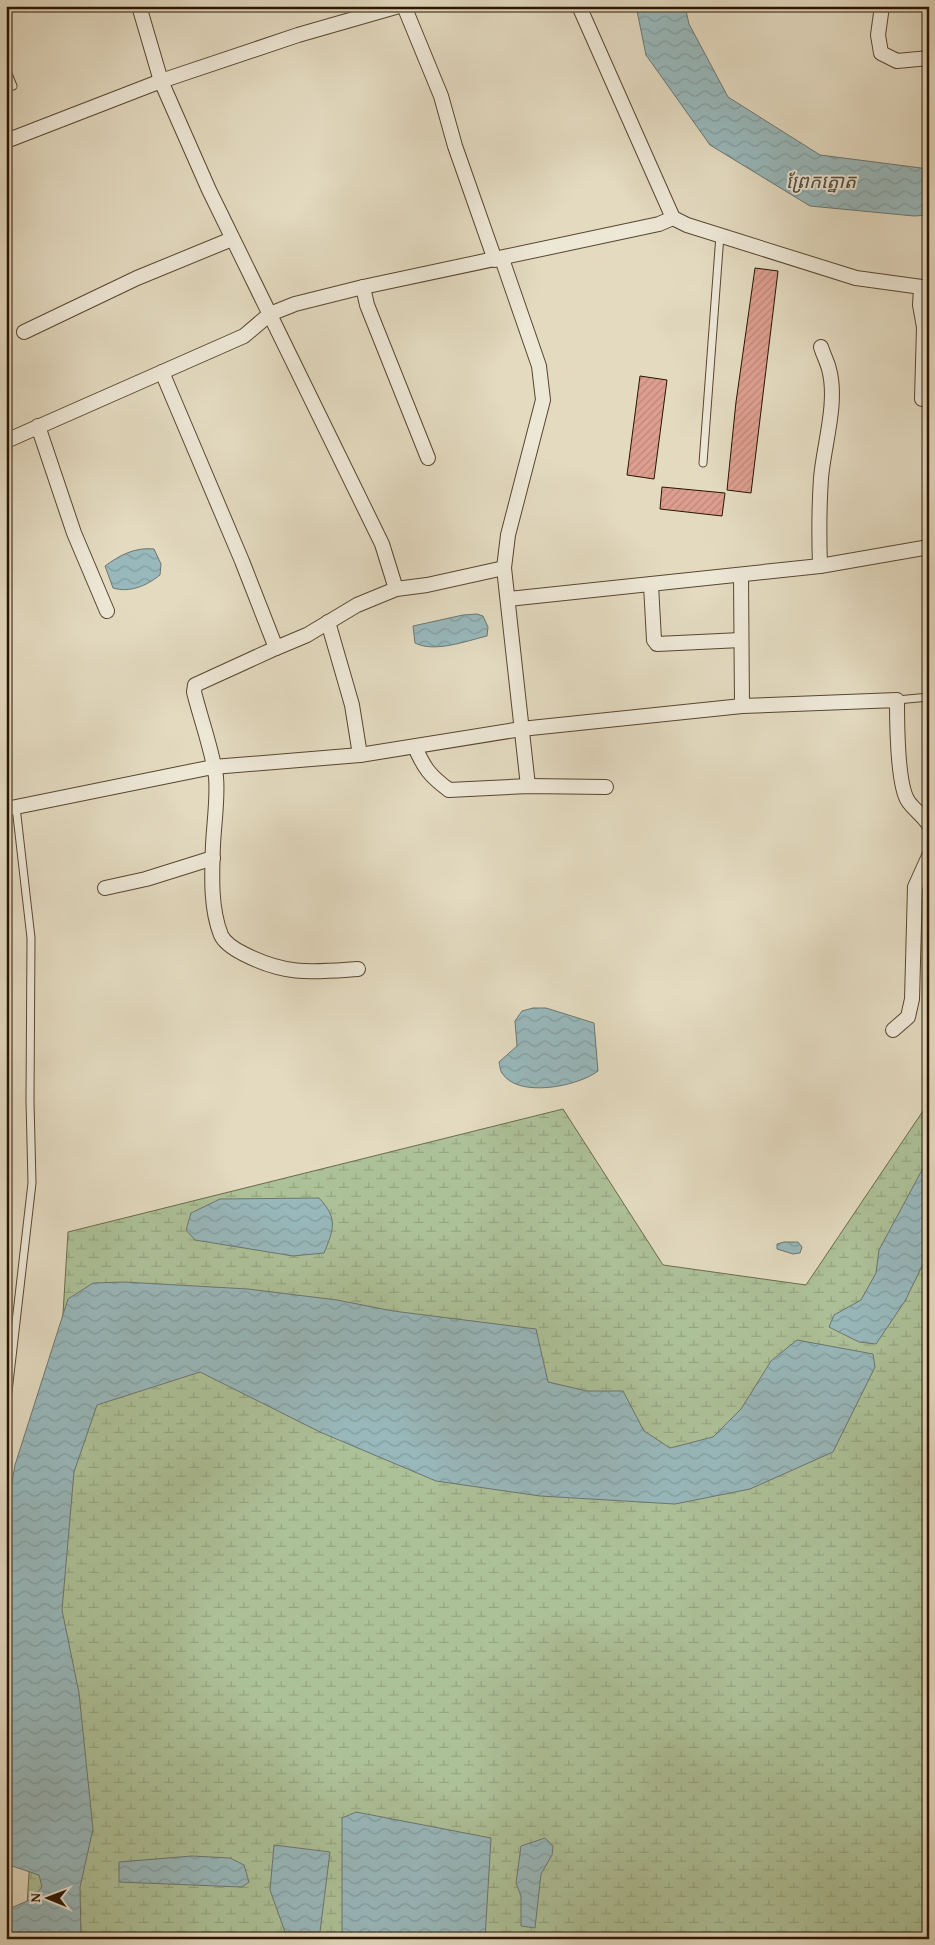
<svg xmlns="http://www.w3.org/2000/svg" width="935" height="1945" font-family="'Gentium Book Plus','Noto Sans Khmer',serif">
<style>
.wetland{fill:url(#wetland-marsh);stroke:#6b6a4c}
.water{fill:url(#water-waves);stroke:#6c7670}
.building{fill:url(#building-hatch);stroke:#291400}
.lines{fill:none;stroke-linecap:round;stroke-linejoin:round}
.service-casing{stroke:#584630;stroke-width:9}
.minor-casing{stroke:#584630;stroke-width:16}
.service{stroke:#ede7d6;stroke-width:7}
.minor{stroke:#ede7d6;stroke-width:14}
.labels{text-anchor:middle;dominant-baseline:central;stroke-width:4;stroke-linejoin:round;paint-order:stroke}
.water-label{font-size:19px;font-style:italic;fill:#504d41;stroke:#ede7d6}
</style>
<defs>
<pattern id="wetland-marsh" width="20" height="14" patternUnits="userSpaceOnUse" patternTransform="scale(1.25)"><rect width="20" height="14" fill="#adc198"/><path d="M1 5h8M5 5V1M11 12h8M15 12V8" fill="none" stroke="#95a581"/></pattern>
<pattern id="water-waves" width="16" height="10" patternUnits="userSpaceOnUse" patternTransform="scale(1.25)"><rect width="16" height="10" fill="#98b8bb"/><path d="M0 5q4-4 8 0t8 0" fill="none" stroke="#839d9f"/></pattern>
<pattern id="building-hatch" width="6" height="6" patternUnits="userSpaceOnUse" patternTransform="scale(1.25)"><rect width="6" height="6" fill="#dc9e8e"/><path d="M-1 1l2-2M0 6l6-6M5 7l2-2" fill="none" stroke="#bd8779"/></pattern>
</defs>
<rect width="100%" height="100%" fill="#e3dac0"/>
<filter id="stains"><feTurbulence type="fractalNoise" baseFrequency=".004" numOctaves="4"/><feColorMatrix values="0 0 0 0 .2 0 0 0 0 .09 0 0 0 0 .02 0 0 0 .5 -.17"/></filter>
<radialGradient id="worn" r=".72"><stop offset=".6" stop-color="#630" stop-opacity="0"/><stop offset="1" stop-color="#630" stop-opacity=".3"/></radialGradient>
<polygon class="wetland" points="929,1102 929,1939 25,1939 68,1232 563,1109 663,1265 806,1285"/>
<g class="water">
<polygon points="636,6 685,6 689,24 728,97 820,155 929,169 929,215 914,216 810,206 710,145 646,55"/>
<path d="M 154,549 L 161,564 L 160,575 C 146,586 130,593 113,588 L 105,566 C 120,555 135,547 154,549 Z"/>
<path d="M 477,614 L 483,616 L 488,627 L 487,636 C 466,641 435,653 415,643 L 413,626 L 463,615 Z"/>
<path d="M 533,1008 L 546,1008 L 594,1023 L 598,1071 C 579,1086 518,1099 502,1073 C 500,1071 500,1065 499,1062 L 517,1046 L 515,1021 L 522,1011 Z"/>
<polygon points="929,1157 929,1252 905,1301 876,1344 859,1342 829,1327 834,1315 861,1300 876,1273 879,1250"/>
<path d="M 319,1198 C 338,1218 334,1229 324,1253 L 293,1256 L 195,1240 L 186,1230 L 191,1213 L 220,1199 Z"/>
<polygon points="784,1242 798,1242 802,1247 800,1253 793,1254 777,1249 777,1244"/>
<polygon points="124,1282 248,1289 337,1300 393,1311 536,1329 548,1382 587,1391 623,1391 644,1431 670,1448 713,1437 741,1409 771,1361 797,1340 873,1354 875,1367 833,1452 750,1489 675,1504 540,1496 436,1481 320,1432 200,1372 97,1405 74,1472 62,1610 79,1693 93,1829 80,1887 81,1939 6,1939 6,1910 32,1899 42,1887 39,1875 6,1864 6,1516 15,1465 68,1299 93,1283"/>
<polygon points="356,1812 491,1838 485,1939 360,1939 342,1936 342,1818"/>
<polygon points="545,1838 553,1846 552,1855 541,1874 535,1928 521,1926 521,1896 516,1883 521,1846"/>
<polygon points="274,1845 330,1852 320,1932 285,1932 270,1890"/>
<polygon points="192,1856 230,1858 244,1865 249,1882 242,1887 119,1882 119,1862"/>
</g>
<g class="building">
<polygon points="755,268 778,271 751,493 727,490 736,402"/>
<polygon points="640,376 667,380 654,479 627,475"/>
<polygon points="662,487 725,493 722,516 660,509"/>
</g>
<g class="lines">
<g class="service-casing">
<g id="service">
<polyline points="6,69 13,86"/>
<polyline points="703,463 720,235"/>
<polyline points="897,700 929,697"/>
<polyline points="6,1409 32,1183 30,1101 31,938 16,807"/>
</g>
</g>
<g class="minor-casing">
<g id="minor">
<polyline points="139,6 161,81 209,190 382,544 396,589 357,605 307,635 276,648 242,561 162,372"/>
<polyline points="404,6 441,96 455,146 495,260"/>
<polyline points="579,6 673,218 687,225 856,278 929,288"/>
<polyline points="882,6 878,35 881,53 897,61 929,58"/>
<polyline points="6,141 161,81 298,35 399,6"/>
<polyline points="502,259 539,366 543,400 508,535 504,568 528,786"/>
<polyline points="363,287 367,305 428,458"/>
<polyline points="921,288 920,305 924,327 922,399"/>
<polyline points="24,332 137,278 232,239"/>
<polyline points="38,426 74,533 107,611"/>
<polyline points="6,441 244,336 270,314 295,304 363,287 659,224 673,218"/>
<path d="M 820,566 C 819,537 819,508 821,478 C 824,444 838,402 829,369 C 827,361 823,354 821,347"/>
<polyline points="741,576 742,706"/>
<polyline points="651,585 654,640 657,644 741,640"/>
<polyline points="396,589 427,585 504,568"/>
<polyline points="508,599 820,566 929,547"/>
<polyline points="328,622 352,705 360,755"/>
<path d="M 276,648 L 195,685 L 194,692 C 201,720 212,749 216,777 C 218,798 214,823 213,845 C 212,873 210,908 221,935 C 225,944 236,950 244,954 C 287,976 313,972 358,969"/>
<path d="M 415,747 C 424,768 430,776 449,790 L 528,786 L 606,787"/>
<path d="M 6,809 L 213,767 L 360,755 L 521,729 L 742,706 L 897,700 C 897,722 897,784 908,801 C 914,810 923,815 929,825"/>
<polyline points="105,888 146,879 213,858"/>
<polyline points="893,1030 908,1017 912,999 915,887 929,856"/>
</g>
</g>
<use href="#service" class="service"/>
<use href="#minor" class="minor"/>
</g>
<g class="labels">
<g class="water-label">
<text x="821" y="181">ព្រែកត្នោត</text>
</g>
</g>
<rect width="935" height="1945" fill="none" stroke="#e3dac0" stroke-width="25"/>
<rect x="8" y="8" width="920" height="1930" fill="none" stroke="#291400" stroke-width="2.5"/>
<rect x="12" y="12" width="910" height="1920" fill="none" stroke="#291400"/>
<g transform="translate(48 1898) rotate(271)" stroke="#ede7d6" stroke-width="4" paint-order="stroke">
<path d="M0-4L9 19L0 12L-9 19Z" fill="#291400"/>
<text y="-8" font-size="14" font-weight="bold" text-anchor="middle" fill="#291400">N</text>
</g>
<rect width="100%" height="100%" filter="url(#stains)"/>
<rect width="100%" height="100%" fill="url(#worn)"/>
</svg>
